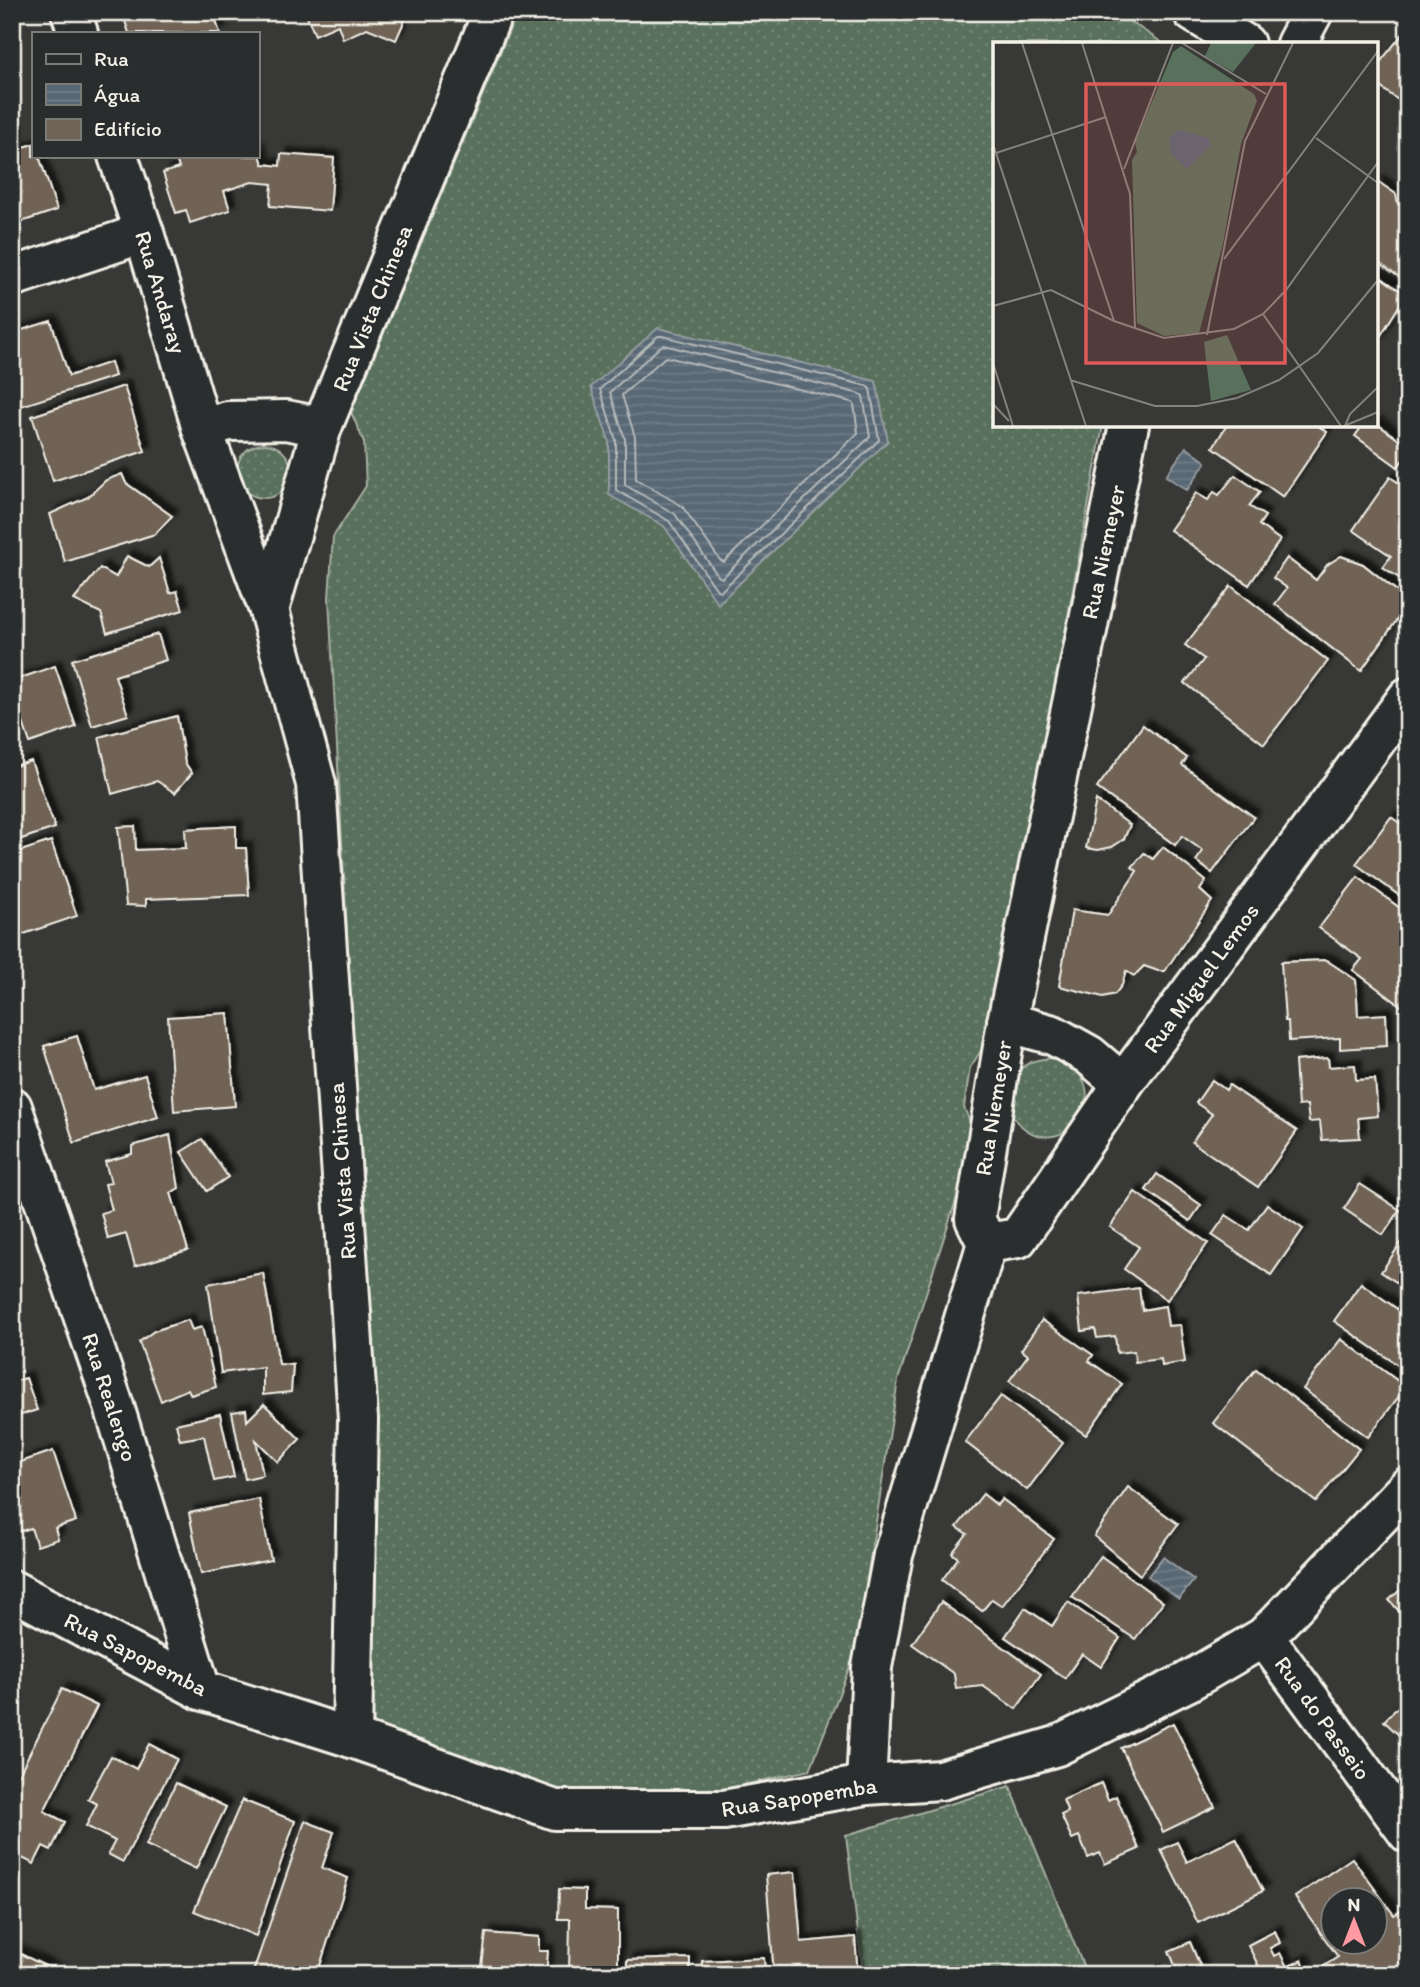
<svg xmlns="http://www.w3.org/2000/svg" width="1420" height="1987" font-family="Itim,sans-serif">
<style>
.grass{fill:url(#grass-dots);stroke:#a6b0a2;stroke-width:2}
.water{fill:url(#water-rules);stroke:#969ea2;stroke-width:2}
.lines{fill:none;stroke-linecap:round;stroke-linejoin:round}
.shore{stroke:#b6baba;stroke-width:2}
.building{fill:#706457;stroke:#f4f1e8;stroke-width:2;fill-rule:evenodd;filter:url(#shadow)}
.minor-casing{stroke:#f4f1e8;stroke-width:44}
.minor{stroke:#2a2d2e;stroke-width:38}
.labels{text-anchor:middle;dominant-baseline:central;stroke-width:6;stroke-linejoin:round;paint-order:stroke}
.street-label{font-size:23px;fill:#f4f1e8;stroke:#2a2d2e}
.inset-road{fill:none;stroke:#83827d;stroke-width:2}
.view{fill:#de5a58;fill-opacity:0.15;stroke:#de5a58;stroke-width:3.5}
.inset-edge{fill:none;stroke:#f4f1e8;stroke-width:3.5}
</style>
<defs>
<pattern id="grass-dots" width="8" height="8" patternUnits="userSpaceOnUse" patternTransform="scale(1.75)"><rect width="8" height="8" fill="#59705c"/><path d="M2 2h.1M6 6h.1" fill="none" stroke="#718573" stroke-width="1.8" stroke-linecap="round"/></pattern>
<pattern id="water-rules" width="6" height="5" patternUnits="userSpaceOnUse" patternTransform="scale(1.75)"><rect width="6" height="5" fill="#586774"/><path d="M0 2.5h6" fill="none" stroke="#717d88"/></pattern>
<filter id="shadow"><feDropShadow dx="6" dy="-6" stdDeviation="2" flood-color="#0009"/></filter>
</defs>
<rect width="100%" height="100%" fill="#383836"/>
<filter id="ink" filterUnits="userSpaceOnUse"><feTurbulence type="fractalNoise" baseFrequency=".0143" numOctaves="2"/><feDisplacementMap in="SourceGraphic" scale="14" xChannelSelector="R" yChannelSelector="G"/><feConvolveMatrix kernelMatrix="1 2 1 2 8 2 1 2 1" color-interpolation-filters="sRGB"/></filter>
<g filter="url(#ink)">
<g class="grass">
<polygon points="517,12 1116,12 1164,44 995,44 995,425 1103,425 992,1033 970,1068 964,1107 976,1138 898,1380 856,1650 810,1770 688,1797 556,1793 376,1728 366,1700 373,1417 329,598 333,537 366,486 364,442 351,412"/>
<circle cx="264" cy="471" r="27"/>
<path d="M 1053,1058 C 1131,1082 1055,1182 1010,1112 C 1016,1078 1012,1060 1053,1058 Z"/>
<polygon points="1010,1786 1087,1975 863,1975 846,1835"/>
</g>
<g class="water">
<polygon points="658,328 876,381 888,441 718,604 664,526 609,495 609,441 591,387"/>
<polygon points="1186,447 1206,462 1187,490 1166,476"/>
<polygon points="1163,1557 1194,1580 1179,1599 1148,1576"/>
</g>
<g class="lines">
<g class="shore">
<polygon points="658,336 662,336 867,386 870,389 879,440 721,591 717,590 669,521 616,490 616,440 600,389"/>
<polygon points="664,345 860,394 863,396 870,437 722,578 718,576 675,514 625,485 625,439 610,392 661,346"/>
<polygon points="667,357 851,402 854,404 858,433 724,562 720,560 682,506 636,479 635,437 622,395 664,358"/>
</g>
</g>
<g class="building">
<polygon points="122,12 213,12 220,33 129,33"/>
<polygon points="305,12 406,12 408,13 396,40 367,28 343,39 338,25 315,35"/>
<polygon points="1405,31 1408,33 1408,107 1376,84 1376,67"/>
<polygon points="33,144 33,156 39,156 57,210 12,225 12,151"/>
<polygon points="257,146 263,164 280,166 281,154 334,158 330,211 270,206 272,184 252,182 224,191 230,210 190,223 186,210 176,213 163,173 179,168 175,156 257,156"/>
<polygon points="1377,181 1396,194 1398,204 1408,210 1408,283 1376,261"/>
<polygon points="1376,274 1406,295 1376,343"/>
<polygon points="51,321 69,376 111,362 115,376 12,409 12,333"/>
<polygon points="124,386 145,451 53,481 32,416"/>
<polygon points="1376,423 1402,442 1408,434 1408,465 1402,461 1398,467 1355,436 1363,425 1376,425"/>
<polygon points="1227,425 1317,425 1327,432 1283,497 1213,447"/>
<polygon points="122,474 126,483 172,516 155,534 65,562 50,514 88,497 106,480"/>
<polygon points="1235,475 1260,492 1249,506 1265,516 1259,525 1280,540 1249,585 1170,530 1196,493 1208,500 1214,492 1219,495"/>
<polygon points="1390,477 1408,489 1408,584 1383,567 1391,556 1353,530"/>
<polygon points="127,556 149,567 159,558 170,593 177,591 183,610 107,633 101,613 74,600 100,568 116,577"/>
<polygon points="1341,556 1363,564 1408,600 1408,604 1361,671 1275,604 1287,588 1273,578 1287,558 1316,580 1327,565"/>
<polygon points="1231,586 1328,661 1264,744 1185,683 1204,659 1185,645"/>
<polygon points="158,634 166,660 115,676 128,715 92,726 72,660"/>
<polygon points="55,666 76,727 30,743 12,690 12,681"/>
<polygon points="177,716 185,763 192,773 175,793 157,781 112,794 99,737"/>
<polygon points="1143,725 1187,758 1182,765 1254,817 1212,873 1196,861 1203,851 1182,836 1175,845 1097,788"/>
<polygon points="31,761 55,828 12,842 12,767"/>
<polygon points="1096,800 1130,825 1124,839 1112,847 1098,850 1086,848"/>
<polygon points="1391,817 1408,829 1408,902 1356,864"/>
<polygon points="135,826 136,850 186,848 185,829 236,826 236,848 246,848 249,895 146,899 146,906 126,905 118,827"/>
<polygon points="51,841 77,916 12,938 12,854"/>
<polygon points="1163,847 1206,881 1200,890 1212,901 1165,971 1158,971 1144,966 1134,976 1126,971 1122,985 1115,994 1103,997 1059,986 1072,910 1108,915 1137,871 1132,867 1144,853 1153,859"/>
<polygon points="1358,877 1408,914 1408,1003 1404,1008 1353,970 1362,959 1319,928"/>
<polygon points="1326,960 1356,980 1358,1016 1386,1014 1387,1046 1340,1049 1340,1038 1289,1041 1288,1021 1285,1021 1281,962"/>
<polygon points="228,1013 235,1106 174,1111 168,1017"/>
<polygon points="77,1036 94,1090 145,1075 158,1117 74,1143 44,1046"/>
<polygon points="1328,1058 1329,1067 1355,1065 1356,1080 1375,1079 1378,1116 1358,1118 1360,1138 1322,1140 1320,1121 1309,1122 1307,1105 1298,1106 1295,1061"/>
<polygon points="1212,1080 1226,1090 1229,1085 1297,1131 1258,1187 1192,1142 1212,1114 1196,1103"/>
<polygon points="170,1135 179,1188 171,1193 188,1250 135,1266 126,1234 108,1239 101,1213 112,1210 105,1184 111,1183 105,1162 132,1154 132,1146"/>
<polygon points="202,1139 228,1177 207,1191 181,1152"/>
<polygon points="1157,1174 1201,1205 1190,1221 1146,1190"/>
<polygon points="1360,1184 1400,1210 1383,1235 1344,1209"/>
<polygon points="1135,1192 1208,1243 1167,1300 1124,1269 1139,1247 1110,1227"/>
<polygon points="1267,1204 1303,1229 1271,1275 1212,1235 1226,1215 1249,1230"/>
<polygon points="1408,1233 1408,1290 1381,1272"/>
<polygon points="263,1273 279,1364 293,1365 291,1392 263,1395 263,1367 221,1373 208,1284"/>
<polygon points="1361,1283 1407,1316 1408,1314 1408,1372 1334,1321"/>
<polygon points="1139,1288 1142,1310 1165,1306 1168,1326 1180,1325 1185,1362 1162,1366 1161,1359 1135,1362 1134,1351 1117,1353 1115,1336 1097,1338 1095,1329 1082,1331 1078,1296"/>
<polygon points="188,1320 192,1330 202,1327 216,1387 191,1395 188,1389 161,1401 139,1342 154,1331"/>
<polygon points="1042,1320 1093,1355 1089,1361 1122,1384 1086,1435 1009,1381 1028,1355 1021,1350"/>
<polygon points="1341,1339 1406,1387 1368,1437 1303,1389"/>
<polygon points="1256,1369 1359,1449 1316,1502 1213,1423"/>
<polygon points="26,1378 37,1410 12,1418 12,1382"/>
<polygon points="1001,1396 1063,1443 1027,1490 965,1442"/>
<polygon points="264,1404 300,1439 278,1462 256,1440 263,1475 245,1479 232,1412 246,1410 247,1421"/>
<polygon points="220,1414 234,1477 214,1481 204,1436 180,1440 176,1424"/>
<polygon points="53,1451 76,1521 55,1528 58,1539 37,1546 31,1528 12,1534 12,1465"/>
<polygon points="1128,1487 1178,1524 1140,1575 1094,1536"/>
<polygon points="983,1494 997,1505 1002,1499 1054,1539 1002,1606 992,1599 982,1611 942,1580 958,1558 952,1553 967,1534 957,1527"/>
<polygon points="259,1499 271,1560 201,1574 189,1513"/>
<polygon points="1101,1556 1163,1602 1135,1639 1072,1597"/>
<polygon points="1408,1583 1408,1621 1389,1600"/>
<polygon points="941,1602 1041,1674 1016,1709 983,1686 956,1689 954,1674 912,1644"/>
<polygon points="1068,1602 1120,1638 1101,1667 1082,1654 1065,1678 1005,1637 1025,1608 1052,1626"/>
<polygon points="62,1689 97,1706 44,1811 65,1822 51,1850 43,1846 34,1864 12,1853 12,1788"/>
<polygon points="1408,1697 1408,1744 1384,1721"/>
<polygon points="1173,1723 1215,1807 1163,1832 1121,1748"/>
<polygon points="149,1744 177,1759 123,1862 108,1854 115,1841 86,1826 97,1804 88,1799 111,1756 136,1769"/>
<polygon points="176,1783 226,1807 196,1869 146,1845"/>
<polygon points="1101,1783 1108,1800 1116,1796 1139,1849 1105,1864 1100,1853 1088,1858 1079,1836 1072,1839 1061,1815 1068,1812 1063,1800"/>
<polygon points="242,1800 295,1821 256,1936 194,1911"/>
<polygon points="305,1821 334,1832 322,1868 348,1878 317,1975 252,1975"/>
<polygon points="1236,1838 1263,1891 1198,1923 1161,1850 1177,1842 1187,1862"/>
<path d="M 1352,1858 L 1394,1915 L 1408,1906 L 1408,1975 L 1326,1975 L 1322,1967 L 1338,1957 L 1295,1897 ZM 1332,1899 L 1374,1899 L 1374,1941 L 1332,1941 Z"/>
<polygon points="795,1872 801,1942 855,1937 858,1975 774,1975 766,1875"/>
<polygon points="559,1889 585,1890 585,1909 618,1910 618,1975 569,1975 570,1919 558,1919"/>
<polygon points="1275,1931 1280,1943 1270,1948 1274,1956 1280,1953 1287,1967 1302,1960 1309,1975 1242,1975 1259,1967 1248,1945"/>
<polygon points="486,1933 539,1937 539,1951 548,1951 546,1975 481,1975"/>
<polygon points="1190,1942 1204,1975 1179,1975 1169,1951"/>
<polygon points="12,1950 64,1975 12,1975"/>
<polygon points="690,1958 690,1975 627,1975 627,1960"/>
<polygon points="764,1958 765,1975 703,1975 702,1961"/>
</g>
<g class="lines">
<g class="minor-casing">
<g id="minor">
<polyline points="71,12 78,33"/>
<polyline points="1193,12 1245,44"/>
<polyline points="1296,44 1313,12"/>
<polyline points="118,156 144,233 202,429 269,610 316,784 358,1419 352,1738"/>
<polyline points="12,277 144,233"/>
<polyline points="202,429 228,421 286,420 322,427"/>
<polyline points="269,610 322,427 493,12"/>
<polyline points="1007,1022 1053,1035 1089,1055 1123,1084"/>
<polyline points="12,1107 113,1403 201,1690"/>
<polyline points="987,1243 1018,1238 1123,1084 1408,697"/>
<polyline points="12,1590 201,1690 352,1738 555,1810 724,1810 866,1785 940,1780 1057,1746 1187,1682 1264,1637 1408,1487"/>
<polyline points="1264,1637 1408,1833"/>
<polyline points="866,1785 872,1667 893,1555 987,1243 975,1219 1007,1022 1129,425"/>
</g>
</g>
<use href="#minor" class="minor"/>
</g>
</g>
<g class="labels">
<g class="street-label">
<text transform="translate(161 292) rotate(73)">Rua Andaray</text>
<text transform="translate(372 308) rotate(-68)">Rua Vista Chinesa</text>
<text transform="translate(1103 552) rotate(-78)">Rua Niemeyer</text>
<text transform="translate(1201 978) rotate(-54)">Rua Miguel Lemos</text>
<text transform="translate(993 1108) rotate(-81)">Rua Niemeyer</text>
<text transform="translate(342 1171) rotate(-94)">Rua Vista Chinesa</text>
<text transform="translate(110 1397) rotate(72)">Rua Realengo</text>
<text transform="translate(136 1654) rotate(27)">Rua Sapopemba</text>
<text transform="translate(1323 1718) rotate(54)">Rua do Passeio</text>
<text transform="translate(799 1797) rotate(-9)">Rua Sapopemba</text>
</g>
</g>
<g transform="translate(993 42)">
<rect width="385" height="385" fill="#383836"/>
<path d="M 218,1 L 263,1 L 240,30 L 212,14 ZM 188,4 L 261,52 L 264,59 L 248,102 L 230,202 L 206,291 L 171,294 L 144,281 L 139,118 L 144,110 L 142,100 L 180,10 ZM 234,293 L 258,348 L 218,359 L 211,300 Z" fill="#59705c"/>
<path d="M 185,88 L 216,96 L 217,104 L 194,127 L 178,112 L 176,97 Z" fill="#586774"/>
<path class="inset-road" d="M 29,1 L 121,279M 89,1 L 137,152 L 142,286M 189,1 L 273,52M 323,96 L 385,141M 0,102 L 93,384M 3,111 L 113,75M 131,127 L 180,1M 231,217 L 385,9M 0,264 L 58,248 L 121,279 L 171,296 L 241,287 L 270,272 L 293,248 L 385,120M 270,272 L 348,384M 214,293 L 252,99 L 300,1M 0,321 L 20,384M 77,338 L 162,364 L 204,364 L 244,356 L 286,338 L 325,311 L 385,238M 0,362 L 16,379M 351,384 L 385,370M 352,384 L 357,372 L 385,345"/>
<path class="view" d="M 93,42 L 292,42 L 292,321 L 93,321 Z"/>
<rect width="385" height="385" class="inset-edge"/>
</g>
<rect width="1420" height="1987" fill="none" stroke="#2a2d2e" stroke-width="42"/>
<rect x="21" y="21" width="1378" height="1945" fill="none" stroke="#f4f1e8" stroke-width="2.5" filter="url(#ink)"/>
<rect x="32" y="32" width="228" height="126" fill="#2a2d2e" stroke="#7b7b78" stroke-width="2"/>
<rect x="46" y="54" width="35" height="10" fill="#2a2d2e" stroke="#7b7b78" stroke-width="2"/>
<text x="94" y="66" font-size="21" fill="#f4f1e8">Rua</text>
<rect x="46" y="84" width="35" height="21" fill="url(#water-rules)" stroke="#7b7b78" stroke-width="2"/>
<text x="94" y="102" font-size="21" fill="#f4f1e8">Água</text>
<rect x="46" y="119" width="35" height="21" fill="#706457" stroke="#7b7b78" stroke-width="2"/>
<text x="94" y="136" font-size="21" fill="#f4f1e8">Edifício</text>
<g transform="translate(1354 1921)"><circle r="33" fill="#2a2d2e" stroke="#7b7b78" stroke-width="2"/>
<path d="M0-5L12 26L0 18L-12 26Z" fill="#ff9aa2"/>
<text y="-10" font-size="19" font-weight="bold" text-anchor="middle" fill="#f4f1e8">N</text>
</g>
</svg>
